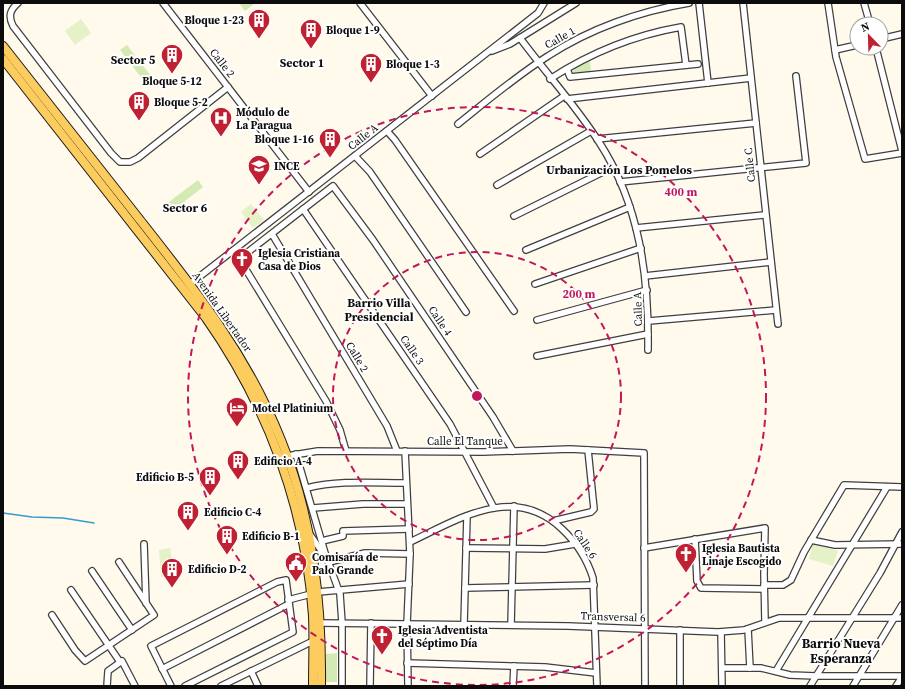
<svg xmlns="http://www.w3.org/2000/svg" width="905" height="689" font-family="'Source Serif 4',serif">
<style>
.green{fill:#d3eab5}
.pitch{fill:#e5f1c7}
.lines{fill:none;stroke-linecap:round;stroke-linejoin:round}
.stream{stroke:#349cd0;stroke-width:1.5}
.street-casing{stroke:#3f3f3f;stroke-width:8}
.primary-casing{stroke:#1d1d1d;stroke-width:10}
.street{stroke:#fff;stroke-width:5.5}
.primary{stroke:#fccc5f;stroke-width:8}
.ring{fill:none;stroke:#c2185b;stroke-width:2;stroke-dasharray:7 5}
.labels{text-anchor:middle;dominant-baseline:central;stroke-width:4;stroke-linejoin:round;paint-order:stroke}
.poi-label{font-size:11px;font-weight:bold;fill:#0c0c0c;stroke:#fff;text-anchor:start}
.street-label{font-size:11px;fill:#0c0c0c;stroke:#fff}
.neighbourhood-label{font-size:12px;font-weight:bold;fill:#0c0c0c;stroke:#fff}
.quarter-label{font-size:13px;font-weight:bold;fill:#0c0c0c;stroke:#fff}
.centre{fill:#c2185b;stroke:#fff;stroke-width:2}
.ring-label{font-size:12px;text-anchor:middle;font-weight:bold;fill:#c2185b;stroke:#fff;stroke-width:4;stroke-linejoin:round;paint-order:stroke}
</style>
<rect width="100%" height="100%" fill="#fffaeb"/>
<g class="green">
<polygon points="239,3 255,3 245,11"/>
<polygon points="127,45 154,80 147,85 120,50"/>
<polygon points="590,61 591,72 576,74 573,72 575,67"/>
<polygon points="198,180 203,187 171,212 165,205"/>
<polygon points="337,653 337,682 326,682 326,654"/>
</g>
<g class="pitch">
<polygon points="81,19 91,33 75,45 65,31"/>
<polygon points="251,204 264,220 253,228 241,212"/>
<polygon points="813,544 838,551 833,566 809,559"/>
<polygon points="170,548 175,575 161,577 159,550"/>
</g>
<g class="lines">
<polyline class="stream" points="3,513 32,517 63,518 94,523"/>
<g class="street-casing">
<g id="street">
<path d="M 18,3 C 10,10 8,16 13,26 L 111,153 L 120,162 L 130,162 L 138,158 L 228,87"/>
<polyline points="163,3 309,192"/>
<polyline points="360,3 432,96"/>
<polyline points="699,3 708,83"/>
<polyline points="743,3 778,324"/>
<polyline points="828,3 836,57 865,159 902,153"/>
<polyline points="864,3 870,24"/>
<path d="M 520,38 C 546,73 576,106 599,142 C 640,205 649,277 648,350"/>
<polyline points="881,39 902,34"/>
<polyline points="876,48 902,151"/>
<polyline points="835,50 857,45"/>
<polyline points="492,51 510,44 576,3"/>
<polyline points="567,69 570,77 698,64"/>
<path d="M 550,79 C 590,53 635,35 681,27 L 686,65"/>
<polyline points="567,99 751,78"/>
<path d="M 458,124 C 487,101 516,76 548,56 C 589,29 640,11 689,3"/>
<polyline points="387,131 395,140 514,311"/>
<polyline points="597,139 756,123"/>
<polyline points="480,154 564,96"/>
<polyline points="355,156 370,172 466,312"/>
<polyline points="620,182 806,163 796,76"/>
<polyline points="497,185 591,131"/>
<polyline points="303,209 450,424 494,508"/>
<polyline points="514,216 613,167"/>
<polyline points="636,228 765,215"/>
<polyline points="272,234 387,426 397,451"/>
<polyline points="234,250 326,401 340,430 346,451"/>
<polyline points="526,250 630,207"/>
<polyline points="239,259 333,186 373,240 493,417 513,451"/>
<polyline points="645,276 771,262"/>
<polyline points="190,284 538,13 544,3"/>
<polyline points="535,284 641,248"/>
<polyline points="537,320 647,290"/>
<polyline points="649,321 776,310"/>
<polyline points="537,356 648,334"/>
<polyline points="405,451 410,554 407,624 408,686"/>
<polyline points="296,454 325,553 340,594 342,623 342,686"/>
<polyline points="287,456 318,451 483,452 570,449 644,453 645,686"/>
<path d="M 307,488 C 339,480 372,483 405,483"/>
<polyline points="313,508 363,504 407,504"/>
<polyline points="553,521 591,512 594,509 588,450"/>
<polyline points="309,533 329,562 365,553 410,554"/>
<polyline points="695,539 697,581 701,588 764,589"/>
<polyline points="811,540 835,545 902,544"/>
<polyline points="322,541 343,536 343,531 409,529"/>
<path d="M 410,542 C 459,519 514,483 562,529 C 576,542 587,559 593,578 L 597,686"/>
<polyline points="144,544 146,603"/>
<polyline points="466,548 545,549 575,544"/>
<polyline points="644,548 765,528 764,574 765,621"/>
<polyline points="92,571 132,630"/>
<polyline points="764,585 783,585 791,580 804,552 844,485 902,487"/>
<polyline points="465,588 594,585"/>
<polyline points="71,590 120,662"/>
<polyline points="318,592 409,584"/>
<polyline points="288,600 311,594"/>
<polyline points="52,615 75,650 85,661 154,615 119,562"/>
<polyline points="321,623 568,626 718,632 744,630 779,618 902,618"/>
<polyline points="464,624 467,516"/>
<polyline points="511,625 514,506"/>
<polyline points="748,629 750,668"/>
<polyline points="721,632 722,686"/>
<polyline points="407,663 545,667 596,673"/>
<polyline points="722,668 761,668 790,675 816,676"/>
<polyline points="162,669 289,604"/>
<polyline points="251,671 258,686"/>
<polyline points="776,671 887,487"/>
<polyline points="816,676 902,676"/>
<polyline points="107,686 108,671 122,661 135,686"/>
<polyline points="171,686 151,646 277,582 286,580 293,632 185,686"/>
<polyline points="221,686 313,641"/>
<polyline points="370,686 371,623"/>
<polyline points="513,686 514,666"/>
<polyline points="680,686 680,630"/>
<polyline points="810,686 880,573 902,532"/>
<polyline points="853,686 902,605"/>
<polyline points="896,686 902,677"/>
</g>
</g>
<g class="primary-casing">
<g id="primary">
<path d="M 3,46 C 48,104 94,162 140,220 C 196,291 247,355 281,440 C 313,519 322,602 321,686"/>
<path d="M 3,59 L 206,318 C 268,406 306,509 313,616 C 314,640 313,663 313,686"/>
</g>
</g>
<use href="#street" class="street"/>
<use href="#primary" class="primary"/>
</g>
<g class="ring">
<circle cx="477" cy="396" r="144"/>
<circle cx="477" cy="396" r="289"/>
</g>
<defs>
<g id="building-pin" transform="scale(1.15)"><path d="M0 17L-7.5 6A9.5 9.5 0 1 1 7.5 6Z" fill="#bf2133" stroke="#fff"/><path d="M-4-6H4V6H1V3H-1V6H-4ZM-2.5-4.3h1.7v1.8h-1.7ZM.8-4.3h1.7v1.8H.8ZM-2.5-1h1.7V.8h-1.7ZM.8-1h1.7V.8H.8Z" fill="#fff"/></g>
<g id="hospital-pin" transform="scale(1.15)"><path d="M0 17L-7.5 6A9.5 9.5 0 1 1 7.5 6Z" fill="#bf2133" stroke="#fff"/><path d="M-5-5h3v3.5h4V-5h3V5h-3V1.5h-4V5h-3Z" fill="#fff"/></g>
<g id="university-pin" transform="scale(1.15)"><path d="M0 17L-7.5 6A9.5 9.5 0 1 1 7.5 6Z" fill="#bf2133" stroke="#fff"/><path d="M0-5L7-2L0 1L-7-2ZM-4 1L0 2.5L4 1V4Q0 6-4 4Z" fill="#fff"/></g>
<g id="church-pin" transform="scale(1.15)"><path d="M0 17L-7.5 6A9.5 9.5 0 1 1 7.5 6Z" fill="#bf2133" stroke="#fff"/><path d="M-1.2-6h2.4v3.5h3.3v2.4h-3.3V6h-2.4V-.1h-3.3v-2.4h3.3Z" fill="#fff"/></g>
<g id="hotel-pin" transform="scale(1.15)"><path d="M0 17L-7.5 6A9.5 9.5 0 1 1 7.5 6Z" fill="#bf2133" stroke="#fff"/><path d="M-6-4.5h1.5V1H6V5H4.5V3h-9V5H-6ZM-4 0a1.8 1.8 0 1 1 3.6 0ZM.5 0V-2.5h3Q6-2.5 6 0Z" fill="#fff"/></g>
<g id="civic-pin" transform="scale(1.15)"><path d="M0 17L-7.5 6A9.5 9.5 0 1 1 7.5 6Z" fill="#bf2133" stroke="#fff"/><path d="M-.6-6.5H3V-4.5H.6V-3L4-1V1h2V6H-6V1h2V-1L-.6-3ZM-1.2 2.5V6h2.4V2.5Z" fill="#fff"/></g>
</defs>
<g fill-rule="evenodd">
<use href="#building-pin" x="259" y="20"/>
<use href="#building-pin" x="311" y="30"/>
<use href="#building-pin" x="172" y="55"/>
<use href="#building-pin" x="371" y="64"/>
<use href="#building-pin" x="139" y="102"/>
<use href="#hospital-pin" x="221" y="118"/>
<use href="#building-pin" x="330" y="139"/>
<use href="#university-pin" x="259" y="166"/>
<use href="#church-pin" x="242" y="259"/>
<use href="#hotel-pin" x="237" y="408"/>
<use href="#building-pin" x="238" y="461"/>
<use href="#building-pin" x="210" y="477"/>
<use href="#building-pin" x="188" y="512"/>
<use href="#building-pin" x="227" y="536"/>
<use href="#church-pin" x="686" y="554"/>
<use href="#civic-pin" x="296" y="563"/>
<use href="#building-pin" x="172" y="569"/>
<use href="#church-pin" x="382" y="636"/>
</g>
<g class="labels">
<g class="poi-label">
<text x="244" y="20" text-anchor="end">Bloque 1-23</text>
<text x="326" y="30">Bloque 1-9</text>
<text x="386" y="64">Bloque 1-3</text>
<text x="172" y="81" text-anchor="middle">Bloque 5-12</text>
<text x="154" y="102">Bloque 5-2</text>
<text x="236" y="112">Módulo de<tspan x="236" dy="13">La Paragua</tspan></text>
<text x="314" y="139" text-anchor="end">Bloque 1-16</text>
<text x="274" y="166">INCE</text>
<text x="258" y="253">Iglesia Cristiana<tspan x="258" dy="13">Casa de Dios</tspan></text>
<text x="252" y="408">Motel Platinium</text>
<text x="254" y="461">Edificio A-4</text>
<text x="194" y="477" text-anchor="end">Edificio B-5</text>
<text x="204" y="512">Edificio C-4</text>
<text x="242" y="536">Edificio B-1</text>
<text x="702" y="548">Iglesia Bautista<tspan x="702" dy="13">Linaje Escogido</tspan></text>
<text x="312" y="557">Comisaría de<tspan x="312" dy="13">Palo Grande</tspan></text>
<text x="188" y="569">Edificio D-2</text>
<text x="398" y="630">Iglesia Adventista<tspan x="398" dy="13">del Séptimo Día</tspan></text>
</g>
<g class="street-label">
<text transform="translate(560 38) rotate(-29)">Calle 1</text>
<text transform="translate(222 63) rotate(52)">Calle 2</text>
<text transform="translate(363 137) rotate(-38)">Calle A</text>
<text transform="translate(750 165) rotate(-96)">Calle C</text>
<text transform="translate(638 309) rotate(-92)">Calle A</text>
<text transform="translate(222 312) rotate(55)">Avenida Libertador</text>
<text transform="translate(440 321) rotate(56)">Calle 4</text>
<text transform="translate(412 350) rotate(55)">Calle 3</text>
<text transform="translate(357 357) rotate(59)">Calle 2</text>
<text x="465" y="441">Calle El Tanque</text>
<text transform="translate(585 544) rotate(56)">Calle 6</text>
<text transform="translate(613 617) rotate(2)">Transversal 6</text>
</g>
<g class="neighbourhood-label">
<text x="133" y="60">Sector 5</text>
<text x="302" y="63">Sector 1</text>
<text x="619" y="170">Urbanización Los Pomelos</text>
<text x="185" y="208">Sector 6</text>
<text x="379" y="303">Barrio Villa<tspan x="379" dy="14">Presidencial</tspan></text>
</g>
<g class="quarter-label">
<text x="841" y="643">Barrio Nueva<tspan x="841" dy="15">Esperanza</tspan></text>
</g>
</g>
<circle cx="477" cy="396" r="6" class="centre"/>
<g class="ring-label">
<text x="681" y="196">400 m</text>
<text x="579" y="298">200 m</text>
</g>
<rect width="905" height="689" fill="none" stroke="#0c0c0c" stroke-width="8"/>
<g transform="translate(869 36) rotate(337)"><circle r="19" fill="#ffffff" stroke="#9e9e9e"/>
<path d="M0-3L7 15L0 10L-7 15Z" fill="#bf2133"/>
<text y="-6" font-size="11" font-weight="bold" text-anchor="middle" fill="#0c0c0c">N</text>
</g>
</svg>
